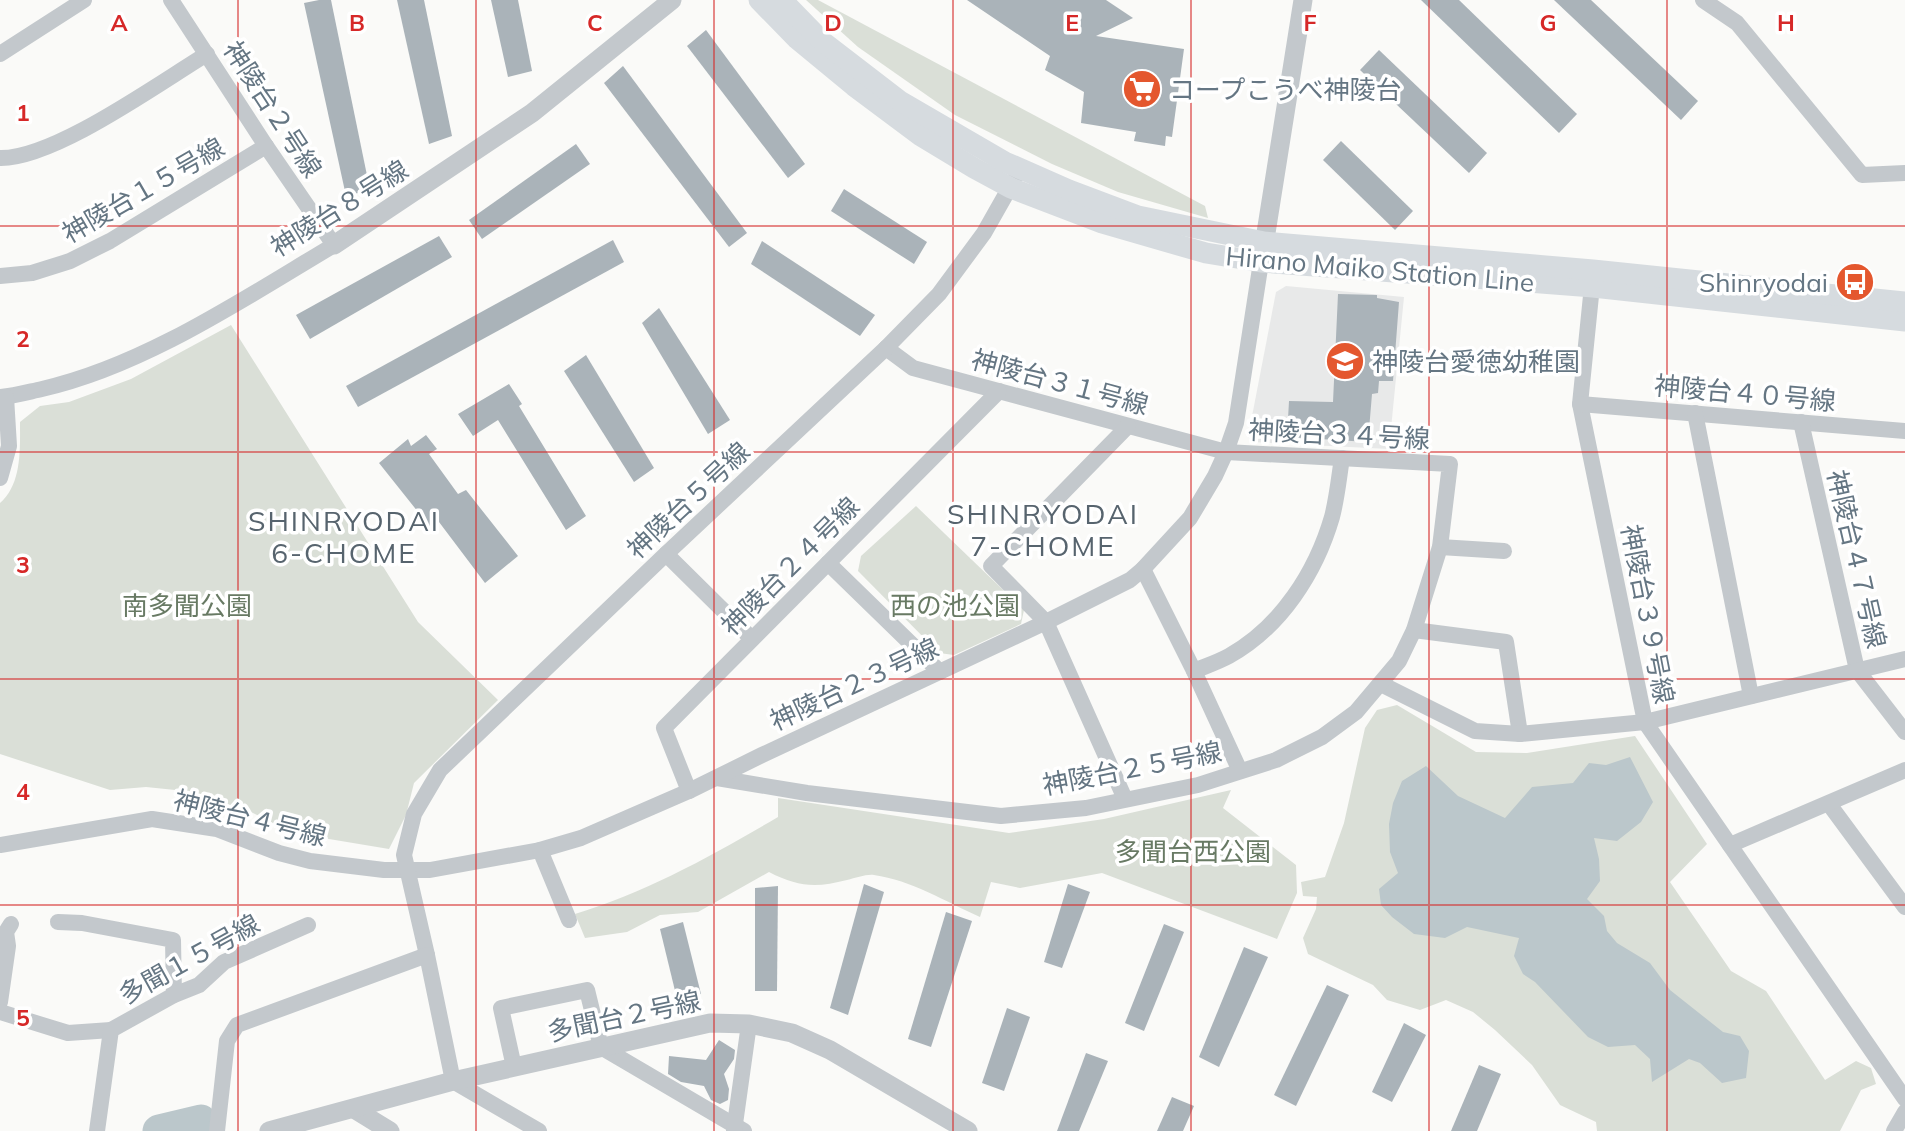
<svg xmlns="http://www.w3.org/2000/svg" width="1905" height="1131" font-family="Mulish,'Noto Sans JP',sans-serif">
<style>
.built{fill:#e8e9e9}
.green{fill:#dadfd7}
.water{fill:#bbc7cb}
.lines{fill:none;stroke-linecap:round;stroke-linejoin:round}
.river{stroke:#bbc7cb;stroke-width:33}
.building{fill:#aab3b9}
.minor{stroke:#c3c8cc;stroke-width:16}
.tertiary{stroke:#c3c8cc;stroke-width:19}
.secondary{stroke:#d6dbdf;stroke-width:21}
.grid{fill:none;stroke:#d62828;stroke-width:2;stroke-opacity:0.55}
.labels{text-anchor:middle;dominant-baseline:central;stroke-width:7;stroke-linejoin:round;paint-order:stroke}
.poi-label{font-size:26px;fill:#657683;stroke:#fff;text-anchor:start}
.street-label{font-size:26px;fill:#657683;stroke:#fff}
.park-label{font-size:26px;fill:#687a64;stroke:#fff}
.neighbourhood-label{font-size:28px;letter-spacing:2px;fill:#57646e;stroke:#fff}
.grid-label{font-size:23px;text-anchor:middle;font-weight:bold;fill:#d62828;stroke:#fff;stroke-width:7;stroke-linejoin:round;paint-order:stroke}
</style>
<rect width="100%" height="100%" fill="#fafaf8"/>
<polygon class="built" points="1286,286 1404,297 1389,449 1252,442 1248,437 1276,292"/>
<g class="green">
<polygon points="806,0 818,0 1205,206 1208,218 1118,192 1052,164 955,115 858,47"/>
<path d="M 231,325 L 418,622 L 498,700 L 414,783 L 406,815 L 389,849 L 293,833 L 249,811 L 185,791 L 146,787 L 110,790 L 0,754 L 0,503 C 22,484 20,449 20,422 L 40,406 L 69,402 L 131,379 Z"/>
<polygon points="916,506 1024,610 1021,624 954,655 939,653 858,571 861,556"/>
<polygon points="1397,705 1476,752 1527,753 1635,736 1707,844 1670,882 1731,971 1766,991 1825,1080 1856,1061 1871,1068 1876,1084 1861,1090 1840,1131 1597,1131 1596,1122 1560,1105 1532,1065 1495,1030 1473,1012 1446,1000 1420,1010 1387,1000 1373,985 1308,954 1303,938 1316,909 1317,897 1303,896 1301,882 1325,877 1344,823 1365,728 1377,710"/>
<path d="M 1231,790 L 1223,808 L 1296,865 L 1297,893 L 1277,939 L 1102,873 L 1020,888 L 991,882 L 980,917 C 946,902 911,880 874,875 C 866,874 856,878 847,880 C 816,888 798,887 769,872 L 698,912 L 660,915 L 627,932 L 585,938 L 575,914 C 647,892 713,855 778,817 L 778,798 L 1009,833 L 1104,819 Z"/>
</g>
<polygon class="water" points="1630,757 1653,802 1641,822 1617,841 1594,838 1599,859 1600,881 1587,899 1604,916 1607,931 1617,943 1650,963 1670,990 1723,1032 1740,1036 1749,1051 1746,1078 1722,1083 1700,1063 1689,1059 1652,1082 1650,1059 1635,1045 1608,1047 1588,1037 1535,982 1523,974 1514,956 1519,938 1467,927 1445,938 1414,934 1392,917 1381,905 1379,889 1398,873 1390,852 1389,824 1393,803 1402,781 1426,766 1458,796 1505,818 1532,787 1573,783 1589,763 1606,765"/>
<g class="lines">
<polyline class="river" points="159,1131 201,1121"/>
</g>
<g class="building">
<polygon points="319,0 331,0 370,190 346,196 304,3"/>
<polygon points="397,0 424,0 452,136 429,144"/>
<polygon points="491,0 518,0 532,71 508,77"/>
<polygon points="967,0 1106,0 1133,18 1096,36 1184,49 1172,137 1166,136 1165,146 1134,141 1136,132 1081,123 1084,92 1045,70 1050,56"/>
<polygon points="1421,0 1459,0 1577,114 1559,133"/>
<polygon points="1554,0 1591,0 1698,101 1681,120"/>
<polygon points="706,30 805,164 788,178 687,46"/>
<polygon points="1379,50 1487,153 1469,173 1360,70"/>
<polygon points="623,66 747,233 729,247 604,83"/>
<polygon points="1341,141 1413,211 1395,230 1323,160"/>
<polygon points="576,144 590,164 482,239 469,220"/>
<polygon points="844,189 927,242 914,264 831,211"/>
<polygon points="439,236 452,257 310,339 296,315"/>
<polygon points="613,240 624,262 358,407 346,386"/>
<polygon points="762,241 875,315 860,336 751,264"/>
<polygon points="1338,294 1377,295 1377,298 1399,302 1393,381 1379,381 1378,393 1372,394 1368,442 1287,437 1289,401 1333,402"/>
<polygon points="659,308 730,420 708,434 642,323"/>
<polygon points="586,355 654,468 634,482 564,371"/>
<polygon points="509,384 522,404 519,406 586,516 566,530 498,420 473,436 458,414"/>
<polygon points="426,435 437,449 429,454 458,494 466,490 518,556 485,583 439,522 430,527 379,463 408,439 411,446"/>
<polygon points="864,884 884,892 848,1015 830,1008"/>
<polygon points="1068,884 1090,892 1062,968 1044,962"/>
<polygon points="778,886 777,991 755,991 755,888"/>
<polygon points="946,912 972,921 931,1047 908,1039"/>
<polygon points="683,922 701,994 677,999 660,929"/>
<polygon points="1164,924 1184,932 1144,1031 1125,1023"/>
<polygon points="1244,947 1268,957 1219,1067 1199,1057"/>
<polygon points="1327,985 1349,995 1296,1106 1274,1095"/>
<polygon points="1007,1008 1030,1017 1004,1091 982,1083"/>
<polygon points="1404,1023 1426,1035 1392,1102 1372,1092"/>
<polygon points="719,1040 735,1050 734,1059 724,1074 729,1089 728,1100 720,1104 711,1100 704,1086 681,1082 668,1074 669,1056 706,1060"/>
<polygon points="1086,1053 1108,1061 1079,1131 1057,1131"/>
<polygon points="1479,1065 1501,1074 1477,1131 1451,1131"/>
<polygon points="1172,1097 1194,1106 1183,1131 1157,1131"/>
</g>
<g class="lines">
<g class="minor">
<polyline points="1703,0 1737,23 1862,175 1905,173"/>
<polyline points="0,54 84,0"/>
<path d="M 0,158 C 54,159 159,83 207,54"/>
<polyline points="0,276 32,273 70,261 110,241 266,146"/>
<polyline points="1593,276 1580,404 1645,722 1905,1099"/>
<path d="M 0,397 C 14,396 28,392 42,389 C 144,366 245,298 334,245 L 266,146 L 171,0"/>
<polyline points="1580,404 1905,431"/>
<polyline points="1695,413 1751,696"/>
<polyline points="1801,422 1857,670 1905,732"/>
<polyline points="0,478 9,446 6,397"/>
<polyline points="1440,547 1504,551"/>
<polyline points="666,554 752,639"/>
<polyline points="828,563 940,672"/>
<polyline points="1143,569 1194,671 1240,771"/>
<polyline points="1414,630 1506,642 1520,734"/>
<path d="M 1194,671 C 1206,666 1218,662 1229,656 C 1281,627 1316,572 1332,517 C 1337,498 1339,477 1342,458"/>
<polyline points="1381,684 1475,731 1520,734 1645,722 1905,659"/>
<polyline points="717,778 807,793 1001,816 1086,808 1198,785 1276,760 1322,737 1356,712 1399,661 1414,630 1440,547 1450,464 1226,452 913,368 886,348"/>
<polyline points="689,791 664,728 999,391"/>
<polyline points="1125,799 1046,622 991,566 1128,426"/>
<polyline points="1829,804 1905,907"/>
<polyline points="0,845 152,819 217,829 279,853 310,861 384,870 430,870 540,850 581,838 689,791 762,755 1046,622 1130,580 1143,569 1190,518 1215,476 1226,452 1236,423 1261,262"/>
<polyline points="1730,845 1905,770"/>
<polyline points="540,850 569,920"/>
<polyline points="58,922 82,923 173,940 174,995"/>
<polyline points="427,955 404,855 414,814 440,770 666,554 886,348 939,294 984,233 1014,180"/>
<polyline points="0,1002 8,946 6,932 11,924"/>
<polyline points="0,1012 68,1033 111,1030"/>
<polyline points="514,1067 501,1008 587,990 601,1047 744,1131"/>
<polyline points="97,1131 111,1030 174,995 199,985 224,962 308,925"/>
<polyline points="217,1131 227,1041 237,1025 427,955 453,1081 539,1131"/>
<polyline points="734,1131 749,1024"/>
<polyline points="1894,1131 1905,1112"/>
</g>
<g class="tertiary">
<polyline points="334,245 532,113 672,0"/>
<polyline points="1262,258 1303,0"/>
<polyline points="354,1109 390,1131"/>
<polyline points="269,1131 453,1081 710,1023 749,1024 792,1033 830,1050 968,1131"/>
</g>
<g class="secondary">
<polyline points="759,0 797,39 854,86 921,136 974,168 1011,188 1102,223 1206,253 1261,262 1593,287 1905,321"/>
<polyline points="782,0 822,41 900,101 1005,162 1069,190 1138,216 1264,242 1593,270 1905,302"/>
</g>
</g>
<path class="grid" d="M 238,0 L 238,1131M 476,0 L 476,1131M 714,0 L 714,1131M 953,0 L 953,1131M 1191,0 L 1191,1131M 1429,0 L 1429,1131M 1667,0 L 1667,1131M 0,226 L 1905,226M 0,452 L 1905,452M 0,679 L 1905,679M 0,905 L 1905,905"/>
<defs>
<g id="supermarket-disc" transform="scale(2.0125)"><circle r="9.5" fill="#e4572e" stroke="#fff"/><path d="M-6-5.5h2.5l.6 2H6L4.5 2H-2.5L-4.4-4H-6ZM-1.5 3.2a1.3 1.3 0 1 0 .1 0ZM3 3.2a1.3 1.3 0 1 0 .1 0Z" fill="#fff"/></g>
<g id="bus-disc" transform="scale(2.0125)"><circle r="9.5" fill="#e4572e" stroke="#fff"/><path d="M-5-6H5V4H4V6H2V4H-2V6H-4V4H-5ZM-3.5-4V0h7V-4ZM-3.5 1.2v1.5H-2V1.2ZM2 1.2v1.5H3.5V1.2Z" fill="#fff"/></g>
<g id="school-disc" transform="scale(2.0125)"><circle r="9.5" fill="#e4572e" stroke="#fff"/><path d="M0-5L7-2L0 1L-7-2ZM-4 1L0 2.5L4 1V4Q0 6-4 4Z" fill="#fff"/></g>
</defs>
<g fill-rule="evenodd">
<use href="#supermarket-disc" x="1142" y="89"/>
<use href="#bus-disc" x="1855" y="282"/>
<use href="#school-disc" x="1345" y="361"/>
</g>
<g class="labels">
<g class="poi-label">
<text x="1169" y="89">コープこうべ神陵台</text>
<text x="1828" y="282" text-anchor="end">Shinryodai</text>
<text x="1372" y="361">神陵台愛徳幼稚園</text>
</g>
<g class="street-label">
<text transform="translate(273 109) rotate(57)">神陵台２号線</text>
<text transform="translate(143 190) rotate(-30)">神陵台１５号線</text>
<text transform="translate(339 208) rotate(-32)">神陵台８号線</text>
<text transform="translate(1380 269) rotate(5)">Hirano Maiko Station Line</text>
<text transform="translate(1060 382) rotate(15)">神陵台３１号線</text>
<text transform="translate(1745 393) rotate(5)">神陵台４０号線</text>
<text transform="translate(1339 434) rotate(3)">神陵台３４号線</text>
<text transform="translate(688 500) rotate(-43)">神陵台５号線</text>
<text transform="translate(1857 559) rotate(77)">神陵台４７号線</text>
<text transform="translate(790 566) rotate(-45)">神陵台２４号線</text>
<text transform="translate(1648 614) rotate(79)">神陵台３９号線</text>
<text transform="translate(854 684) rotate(-25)">神陵台２３号線</text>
<text transform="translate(1132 768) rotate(-11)">神陵台２５号線</text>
<text transform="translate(250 818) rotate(14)">神陵台４号線</text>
<text transform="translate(189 959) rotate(-29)">多聞１５号線</text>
<text transform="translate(624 1016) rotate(-12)">多聞台２号線</text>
</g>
<g class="park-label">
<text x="187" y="605">南多聞公園</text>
<text x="955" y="605">西の池公園</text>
<text x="1193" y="851">多聞台西公園</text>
</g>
<g class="neighbourhood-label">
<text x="1043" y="513">SHINRYODAI<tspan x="1043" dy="32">7-CHOME</tspan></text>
<text x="344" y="520">SHINRYODAI<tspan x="344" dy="32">6-CHOME</tspan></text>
</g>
</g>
<g class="grid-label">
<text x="119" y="31">A</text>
<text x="357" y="31">B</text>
<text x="595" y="31">C</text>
<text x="833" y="31">D</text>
<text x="1072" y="31">E</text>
<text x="1310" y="31">F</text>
<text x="1548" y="31">G</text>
<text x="1786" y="31">H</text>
<text x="23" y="121">1</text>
<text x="23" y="347">2</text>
<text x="23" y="573">3</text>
<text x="23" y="800">4</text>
<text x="23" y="1026">5</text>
</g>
</svg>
